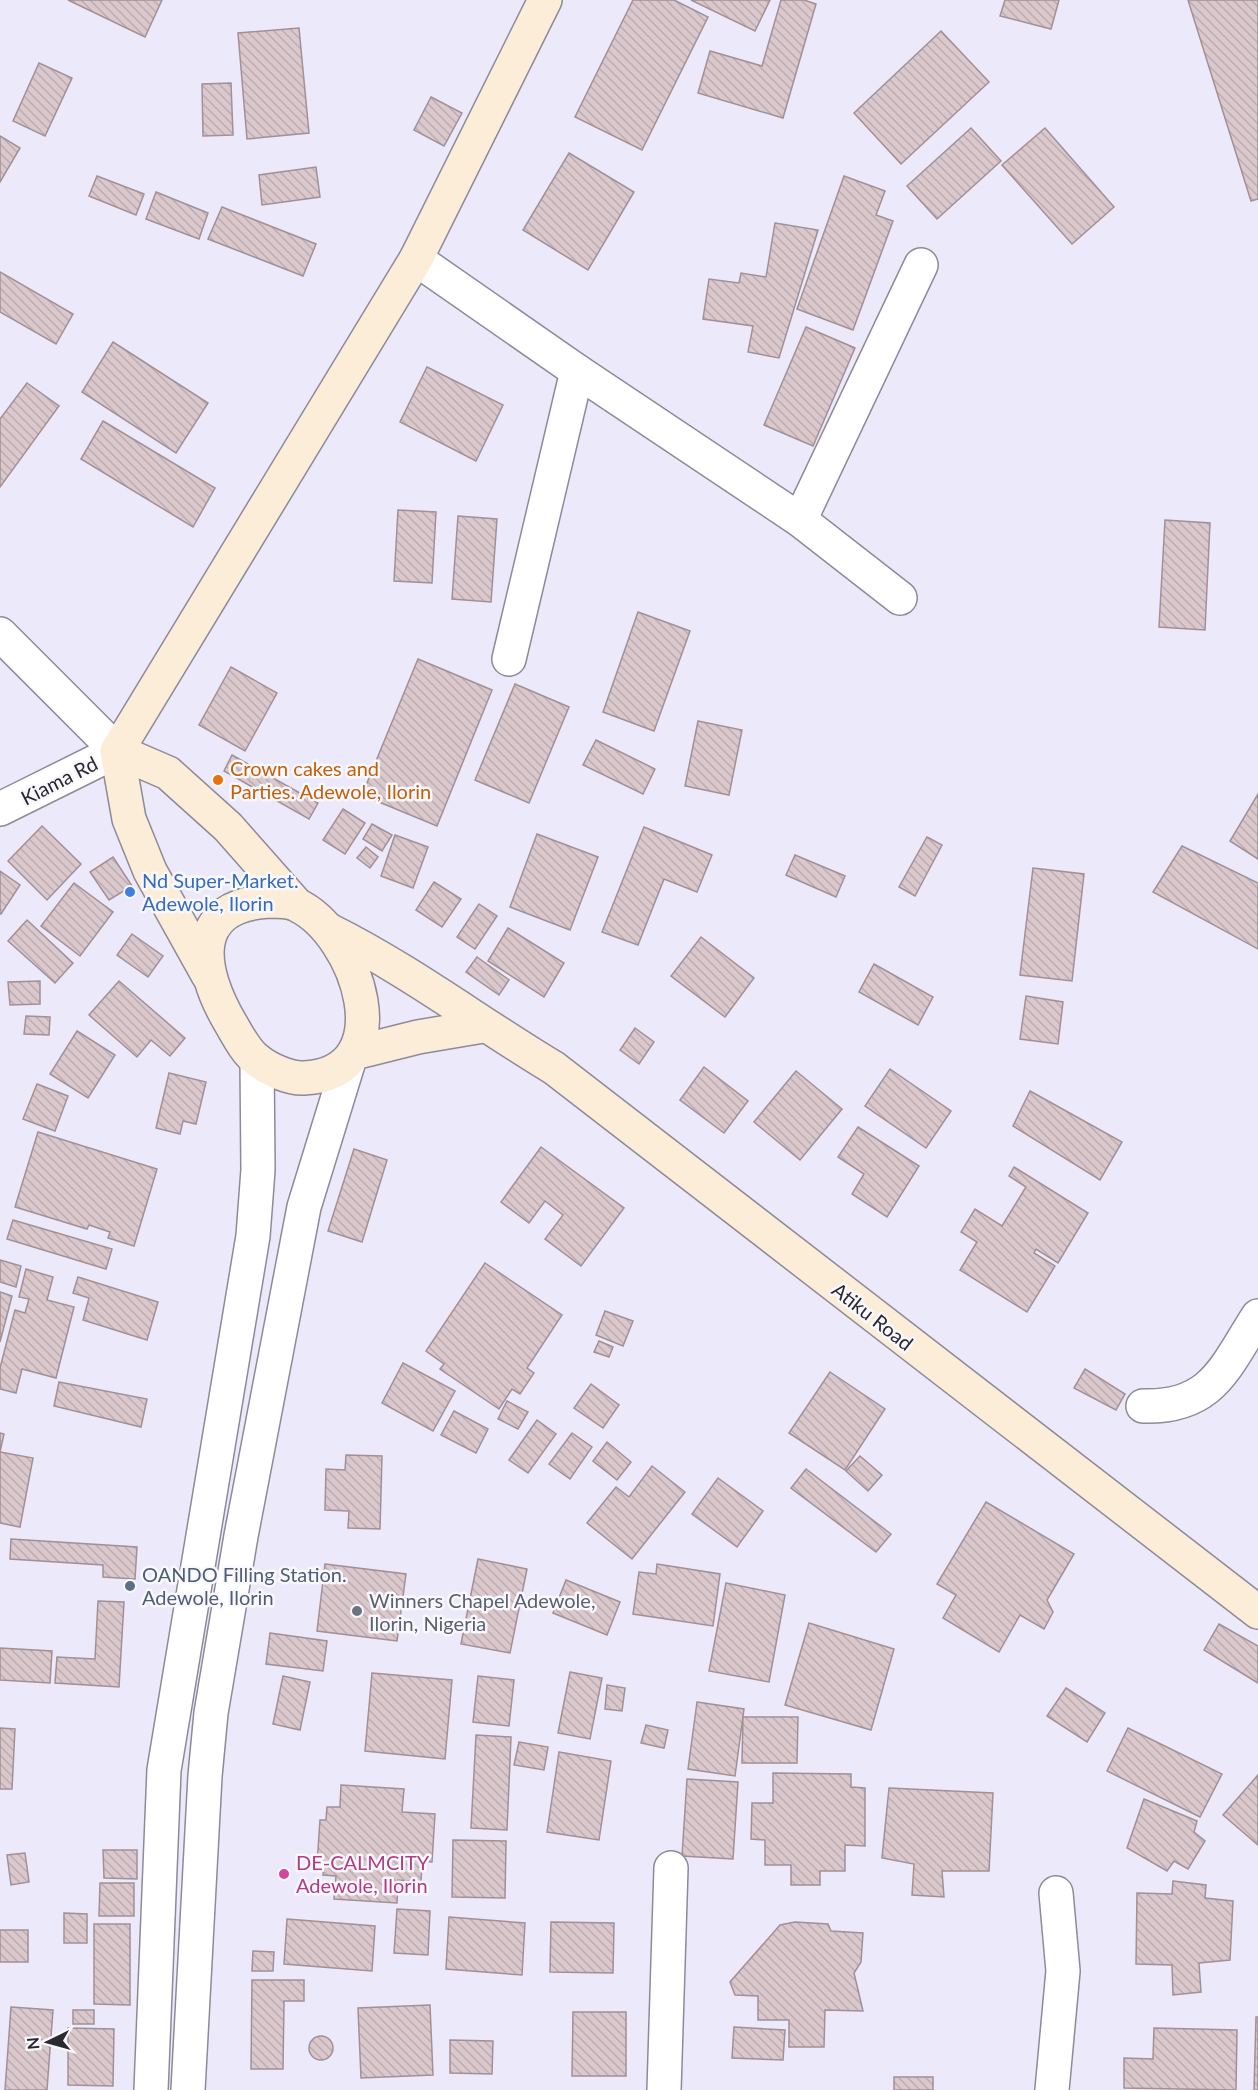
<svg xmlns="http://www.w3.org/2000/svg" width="1258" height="2090" font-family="Lato,sans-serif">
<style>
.building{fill:url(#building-back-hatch);stroke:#a19095;stroke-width:1.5}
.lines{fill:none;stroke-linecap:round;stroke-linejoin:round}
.street-casing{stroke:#8d8a99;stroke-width:36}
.secondary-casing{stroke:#8d8a99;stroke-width:36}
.street{stroke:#fff;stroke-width:33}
.secondary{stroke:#fcedd8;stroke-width:33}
.food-dot{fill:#e8710a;stroke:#f9f8fe;stroke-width:2}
.shop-dot{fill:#3f7fe0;stroke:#f9f8fe;stroke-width:2}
.service-dot{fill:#5c6f8a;stroke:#f9f8fe;stroke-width:2}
.worship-dot{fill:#6b7280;stroke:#f9f8fe;stroke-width:2}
.hotel-dot{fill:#d1479c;stroke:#f9f8fe;stroke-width:2}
.labels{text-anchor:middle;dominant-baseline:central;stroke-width:5;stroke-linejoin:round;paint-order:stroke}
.food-label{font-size:20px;fill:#c56008;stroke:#f9f8fe;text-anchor:start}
.street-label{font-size:20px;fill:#2a292f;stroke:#f9f8fe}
.shop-label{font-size:20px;fill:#366cbe;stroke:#f9f8fe;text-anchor:start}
.service-label{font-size:20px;fill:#4e5e75;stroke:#f9f8fe;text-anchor:start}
.worship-label{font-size:20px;fill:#5b616d;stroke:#f9f8fe;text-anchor:start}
.hotel-label{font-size:20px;fill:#b23c85;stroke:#f9f8fe;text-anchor:start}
</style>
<defs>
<pattern id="building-back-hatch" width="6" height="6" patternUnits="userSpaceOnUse" patternTransform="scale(1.5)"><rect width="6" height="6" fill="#dbc8cd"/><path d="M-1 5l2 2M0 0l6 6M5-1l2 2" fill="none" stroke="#bcacb0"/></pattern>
</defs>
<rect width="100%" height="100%" fill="#ebe9fa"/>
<g class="building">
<polygon points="68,0 162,0 145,37"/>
<polygon points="633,0 674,0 708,17 642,150 575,117"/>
<polygon points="691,0 770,0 755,31"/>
<polygon points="781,0 804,0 816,4 783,118 698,93 710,51 762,66"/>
<polygon points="1005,0 1059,0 1051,29 1000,16"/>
<polygon points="1188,0 1258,0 1258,199 1251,201"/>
<polygon points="299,28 309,133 247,139 238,33"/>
<polygon points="941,31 989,82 901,164 854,113"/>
<polygon points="39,63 72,78 45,136 13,121"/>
<polygon points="231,83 233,135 203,136 202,84"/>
<polygon points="431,97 462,113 444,146 414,130"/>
<polygon points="971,128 1001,161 937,219 907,186"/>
<polygon points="1045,128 1114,207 1072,244 1002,165"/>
<polygon points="0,136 20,148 0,182"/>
<polygon points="569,153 634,192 588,270 523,230"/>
<polygon points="316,167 320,197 262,205 259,175"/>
<polygon points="97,176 144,194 136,215 89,196"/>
<polygon points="844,176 885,191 876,215 893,221 853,330 797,309"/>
<polygon points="156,192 208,213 199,239 146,219"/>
<polygon points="222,207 316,244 303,276 208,239"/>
<polygon points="775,223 818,230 779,358 748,352 753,326 703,319 709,279 739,283 741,273 766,277"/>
<polygon points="0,272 73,314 56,344 0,312"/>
<polygon points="806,327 855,348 813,446 764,425"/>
<polygon points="113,342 208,403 176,453 82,392"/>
<polygon points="427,367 503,405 476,461 400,422"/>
<polygon points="27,383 59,406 0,487 0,419"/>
<polygon points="103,421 215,488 193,527 81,459"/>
<polygon points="398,510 436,512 432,583 394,581"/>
<polygon points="458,516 497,519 491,602 452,599"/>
<polygon points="1165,520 1210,523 1205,630 1159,627"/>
<polygon points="638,612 690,631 654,731 603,712"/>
<polygon points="418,659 492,690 437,826 362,795"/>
<polygon points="231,667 277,693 245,751 199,725"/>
<polygon points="515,684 569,707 529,803 475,780"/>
<polygon points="698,721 742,730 729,795 685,786"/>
<polygon points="596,740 655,769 643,794 583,765"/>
<polygon points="232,755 318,803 309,819 224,771"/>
<polygon points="1258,794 1258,859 1230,841"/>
<polygon points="343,809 365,823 345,854 323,840"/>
<polygon points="372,824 392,835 382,851 363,839"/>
<polygon points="42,826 81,864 47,900 8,861"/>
<polygon points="644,827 712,855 697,892 664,879 638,945 602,932"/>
<polygon points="537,834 598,857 570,930 510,907"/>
<polygon points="395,835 428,847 413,888 381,876"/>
<polygon points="927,837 942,845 915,896 899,887"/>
<polygon points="1182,846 1258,883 1258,949 1153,892"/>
<polygon points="366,847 378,857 370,868 357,858"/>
<polygon points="795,855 845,876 836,897 786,875"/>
<polygon points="113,857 132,886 109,900 90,872"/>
<polygon points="1033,868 1084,874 1072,981 1020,975"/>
<polygon points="0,871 20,885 1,914 0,914"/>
<polygon points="434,882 461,899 442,927 416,910"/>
<polygon points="74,883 113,912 80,956 41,926"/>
<polygon points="479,904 497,916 475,949 457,937"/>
<polygon points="27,920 73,963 55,983 8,941"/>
<polygon points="508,928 564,963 544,997 488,961"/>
<polygon points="132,934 163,956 148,977 117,955"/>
<polygon points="701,937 754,978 725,1017 671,976"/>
<polygon points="477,957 509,980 499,995 466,972"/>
<polygon points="874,964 933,997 918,1025 859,992"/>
<polygon points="40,981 40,1004 10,1005 8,982"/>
<polygon points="119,981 185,1038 170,1056 151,1040 137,1057 89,1015"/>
<polygon points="1026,996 1063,1002 1058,1044 1020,1039"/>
<polygon points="26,1016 50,1017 49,1035 24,1034"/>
<polygon points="635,1028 654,1042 639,1064 620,1050"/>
<polygon points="77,1031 115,1055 88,1098 50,1074"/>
<polygon points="704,1067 748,1101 724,1133 680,1100"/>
<polygon points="890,1069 951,1111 926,1148 865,1106"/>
<polygon points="796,1071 842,1109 800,1160 754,1122"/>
<polygon points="169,1073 206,1082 196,1124 183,1121 180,1134 156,1128"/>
<polygon points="37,1084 68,1096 55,1131 23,1119"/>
<polygon points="1030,1091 1122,1142 1100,1180 1013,1126"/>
<polygon points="858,1127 919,1166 887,1217 852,1194 864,1174 838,1157"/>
<polygon points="38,1132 157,1169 134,1246 108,1238 110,1232 89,1225 87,1229 15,1207"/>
<polygon points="541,1147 624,1208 581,1266 545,1239 563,1215 545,1201 529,1223 501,1202"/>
<polygon points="354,1149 387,1160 362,1242 328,1231"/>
<polygon points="1014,1167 1088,1213 1058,1263 1036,1249 1034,1253 1055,1266 1027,1312 960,1270 977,1242 961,1232 975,1209 1002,1226 1026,1187 1009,1176"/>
<polygon points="13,1220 112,1249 106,1269 7,1239"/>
<polygon points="0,1260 21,1266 16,1287 0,1282"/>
<polygon points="485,1263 562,1315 527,1368 534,1373 520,1394 512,1389 499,1409 440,1369 444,1364 426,1351"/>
<polygon points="26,1269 53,1277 47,1300 74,1307 56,1378 22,1369 16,1393 0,1389 0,1368 15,1310 25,1313 29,1299 19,1297"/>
<polygon points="78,1277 158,1302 147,1340 83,1320 89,1298 73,1293"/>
<polygon points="0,1292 12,1296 0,1342"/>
<polygon points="605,1311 633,1321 623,1346 596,1335"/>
<polygon points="599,1341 613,1347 609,1357 594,1352"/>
<polygon points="403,1363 455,1391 433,1431 382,1403"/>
<polygon points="1085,1369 1125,1394 1116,1410 1074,1388"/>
<polygon points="830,1372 885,1409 845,1470 789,1433"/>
<polygon points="59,1382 147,1399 141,1427 54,1406"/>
<polygon points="591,1384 619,1405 603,1428 574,1408"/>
<polygon points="507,1401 528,1412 518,1429 498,1419"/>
<polygon points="454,1411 488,1429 476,1453 441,1435"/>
<polygon points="537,1420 556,1434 528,1473 509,1460"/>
<polygon points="0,1433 4,1434 0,1452 33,1458 20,1527 0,1523"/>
<polygon points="572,1433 592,1447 570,1479 549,1464"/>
<polygon points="607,1442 631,1462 617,1480 593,1461"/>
<polygon points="346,1455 382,1456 380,1529 348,1528 349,1511 325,1510 326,1469 345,1470"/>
<polygon points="860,1456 882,1475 868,1491 846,1471"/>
<polygon points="652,1466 685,1492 632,1559 587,1523 616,1487 629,1497"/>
<polygon points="806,1469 891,1534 876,1552 791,1488"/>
<polygon points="718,1478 763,1511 737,1547 692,1514"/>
<polygon points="986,1502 1074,1554 1047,1600 1053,1612 1044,1629 1020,1615 999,1652 943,1618 956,1595 937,1584"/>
<polygon points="11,1539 137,1547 135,1579 103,1577 103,1565 10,1559"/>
<polygon points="478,1559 527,1569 510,1653 461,1644"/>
<polygon points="325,1564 406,1574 397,1641 317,1631"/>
<polygon points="657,1564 720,1574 713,1626 633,1614 639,1572 656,1574"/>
<polygon points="566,1580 620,1602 607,1635 553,1613"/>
<polygon points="726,1583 785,1595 769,1682 709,1671"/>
<polygon points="98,1601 124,1602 119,1687 55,1683 57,1657 95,1659"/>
<polygon points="809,1623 894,1649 871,1730 785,1705"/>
<polygon points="1219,1624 1258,1646 1258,1683 1204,1650"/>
<polygon points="270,1633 327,1641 323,1671 266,1664"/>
<polygon points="0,1648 52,1651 50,1683 0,1680"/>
<polygon points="570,1672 602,1678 590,1739 558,1733"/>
<polygon points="372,1673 452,1680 445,1759 365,1751"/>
<polygon points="283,1676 310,1682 300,1730 273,1724"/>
<polygon points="478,1676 514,1680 509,1726 473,1722"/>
<polygon points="607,1685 625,1688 622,1711 605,1709"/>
<polygon points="1066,1688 1105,1713 1087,1742 1047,1716"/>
<polygon points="697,1702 744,1709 735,1776 688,1769"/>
<polygon points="743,1717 798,1717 797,1763 742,1763"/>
<polygon points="646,1725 668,1730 664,1748 641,1743"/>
<polygon points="0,1728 15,1729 12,1789 0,1789"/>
<polygon points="1128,1728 1222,1774 1200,1817 1107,1771"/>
<polygon points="476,1735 511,1737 507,1830 471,1828"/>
<polygon points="519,1742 548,1747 544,1770 514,1765"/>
<polygon points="559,1752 611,1761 599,1840 547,1832"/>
<polygon points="773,1773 851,1774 851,1787 865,1788 865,1846 845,1845 845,1871 820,1871 820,1885 791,1885 791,1865 765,1865 765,1840 751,1839 752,1803 773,1803"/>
<polygon points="1258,1775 1258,1845 1223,1815"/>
<polygon points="687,1779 738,1782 733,1859 682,1856"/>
<polygon points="341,1785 404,1789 402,1812 435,1814 432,1862 422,1861 421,1882 398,1880 397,1903 334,1899 336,1876 323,1875 324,1864 317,1864 320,1820 326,1820 327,1807 340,1807"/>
<polygon points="889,1788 993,1793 989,1871 942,1871 944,1897 912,1895 914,1864 882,1858"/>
<polygon points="1144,1799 1197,1821 1194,1832 1205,1841 1188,1869 1174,1861 1167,1871 1127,1848"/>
<polygon points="453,1840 506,1841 505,1898 452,1897"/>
<polygon points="103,1850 137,1850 137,1879 104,1878"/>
<polygon points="25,1853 29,1882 11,1885 7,1855"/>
<polygon points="1173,1881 1206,1885 1205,1898 1233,1901 1230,1960 1199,1963 1201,1992 1173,1995 1172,1965 1136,1964 1137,1893 1172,1894"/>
<polygon points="100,1883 134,1883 134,1916 99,1916"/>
<polygon points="397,1909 430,1911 428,1955 394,1953"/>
<polygon points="64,1913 87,1914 87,1943 64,1943"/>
<polygon points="449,1917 525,1923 522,1975 446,1969"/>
<polygon points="287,1919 375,1926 372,1971 284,1964"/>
<polygon points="551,1922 614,1923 613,1973 550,1972"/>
<polygon points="795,1922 828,1924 831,1931 863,1933 861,1962 854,1973 863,2011 825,2010 824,2047 789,2047 789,2020 758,2020 758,1996 735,1995 730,1982 780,1925"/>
<polygon points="94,1924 130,1924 130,2005 94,2004"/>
<rect x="0" y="1930" width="28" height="32"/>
<polygon points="253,1951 274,1952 273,1971 252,1971"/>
<polygon points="252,1980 304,1980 304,2001 284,2001 283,2069 251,2069"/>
<polygon points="430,2005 433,2075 361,2078 358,2008"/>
<polygon points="11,2007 53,2010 47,2090 5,2090"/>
<rect x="73" y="2010" width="21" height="14"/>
<polygon points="573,2012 626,2012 626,2076 572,2076"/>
<polygon points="1256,2017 1258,2017 1258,2090 1254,2090"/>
<polygon points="734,2027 785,2030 783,2060 732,2058"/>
<polygon points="68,2028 114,2029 113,2086 68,2085"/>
<polygon points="1154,2028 1237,2030 1236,2090 1124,2088 1124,2058 1153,2059"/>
<circle cx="321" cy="2048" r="12"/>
<polygon points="450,2040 493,2041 492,2074 450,2073"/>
<rect x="894" y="2077" width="39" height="13"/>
</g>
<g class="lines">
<g class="street-casing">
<g id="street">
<polyline points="416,259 577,371 800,520 900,598"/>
<polyline points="800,520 921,265"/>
<polyline points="0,634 117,751 0,809"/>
<polyline points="509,659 577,371"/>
<path d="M 1143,1406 C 1213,1408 1225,1367 1258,1316"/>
<polyline points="151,2090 164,1770 253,1236 258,1170 257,1060"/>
<polyline points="188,2090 205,1776 211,1713 241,1536 304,1207 349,1061"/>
<polyline points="664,2090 671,1868"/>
<polyline points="1052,2090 1063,1971 1056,1893"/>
</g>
</g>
<g class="secondary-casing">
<g id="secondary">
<polyline points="117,751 168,773 228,827 296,904"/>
<path d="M 270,901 C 279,901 290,901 297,905 C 358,934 404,1073 304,1078 C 290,1079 268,1069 257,1060 C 246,1052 238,1036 231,1024 C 199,970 188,905 270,901 Z"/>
<path d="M 331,931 C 409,970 479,1023 554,1068 L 1258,1612"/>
<polyline points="208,975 150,871 129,819 117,751 416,259 545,0"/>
<polyline points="354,1053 418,1037 483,1026"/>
</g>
</g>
<use href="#street" class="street"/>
<use href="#secondary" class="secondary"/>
</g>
<circle class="food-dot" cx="218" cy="780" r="6"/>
<circle class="shop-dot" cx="130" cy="892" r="6"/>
<circle class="service-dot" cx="130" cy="1586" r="6"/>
<circle class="worship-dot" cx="357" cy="1611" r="6"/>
<circle class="hotel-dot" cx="284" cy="1874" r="6"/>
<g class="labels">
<g class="food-label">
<text x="230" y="768">Crown cakes and<tspan x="230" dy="23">Parties. Adewole, Ilorin</tspan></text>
</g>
<g class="street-label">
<text transform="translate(59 780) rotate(-27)">Kiama Rd</text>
<text transform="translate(873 1316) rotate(38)">Atiku Road</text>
</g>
<g class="shop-label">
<text x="142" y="880">Nd Super-Market.<tspan x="142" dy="23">Adewole, Ilorin</tspan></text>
</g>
<g class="service-label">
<text x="142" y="1574">OANDO Filling Station.<tspan x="142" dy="23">Adewole, Ilorin</tspan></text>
</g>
<g class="worship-label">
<text x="369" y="1600">Winners Chapel Adewole,<tspan x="369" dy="23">Ilorin, Nigeria</tspan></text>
</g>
<g class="hotel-label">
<text x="296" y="1862">DE-CALMCITY<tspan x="296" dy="23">Adewole, Ilorin</tspan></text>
</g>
</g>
<g transform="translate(48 2042) rotate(265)" stroke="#f9f8fe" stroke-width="4.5" paint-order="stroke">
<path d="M0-4.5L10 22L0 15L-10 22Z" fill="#2a292f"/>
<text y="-9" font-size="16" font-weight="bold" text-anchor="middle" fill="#2a292f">N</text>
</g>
</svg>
